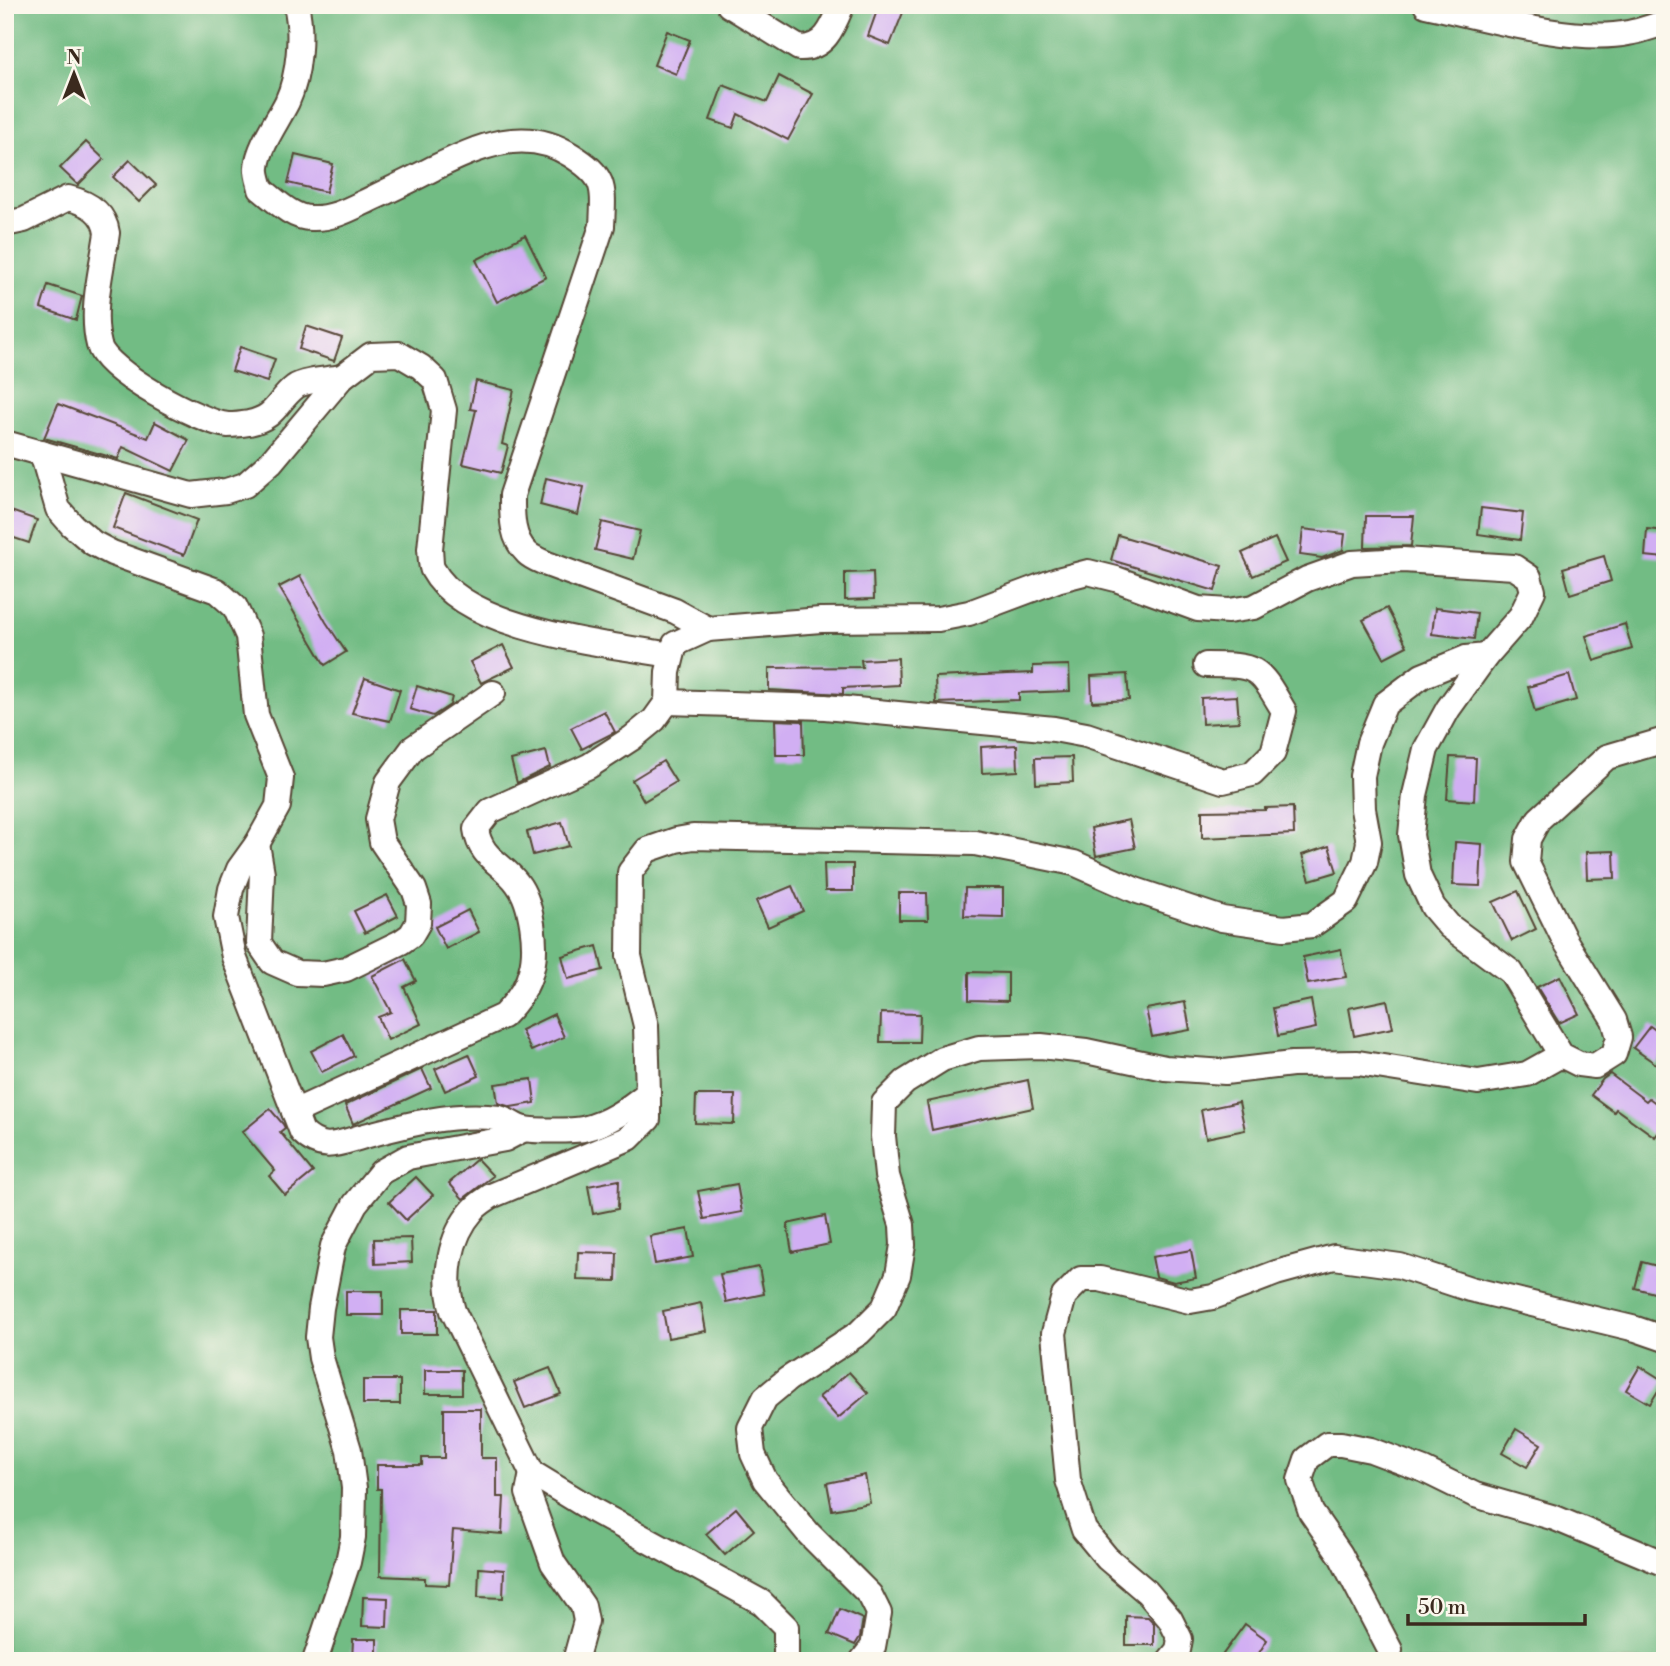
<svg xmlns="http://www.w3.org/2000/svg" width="1670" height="1666" font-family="'Libre Bodoni',serif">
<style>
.forest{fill:#72bc84;stroke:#567351;stroke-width:2}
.building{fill:#d1aff3}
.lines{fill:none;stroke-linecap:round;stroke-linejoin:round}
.street-casing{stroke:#564636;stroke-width:28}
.street{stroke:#fff;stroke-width:24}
</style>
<rect width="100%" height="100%" fill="#fbf7ec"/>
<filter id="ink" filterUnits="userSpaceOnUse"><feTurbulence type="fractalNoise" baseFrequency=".0143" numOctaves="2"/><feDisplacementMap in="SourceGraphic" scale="14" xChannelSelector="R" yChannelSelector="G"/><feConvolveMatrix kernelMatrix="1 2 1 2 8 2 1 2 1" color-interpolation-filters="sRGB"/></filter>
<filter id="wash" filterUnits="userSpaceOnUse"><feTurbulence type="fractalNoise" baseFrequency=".00686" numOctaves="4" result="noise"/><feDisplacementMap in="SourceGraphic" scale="28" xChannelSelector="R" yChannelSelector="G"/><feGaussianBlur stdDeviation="1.57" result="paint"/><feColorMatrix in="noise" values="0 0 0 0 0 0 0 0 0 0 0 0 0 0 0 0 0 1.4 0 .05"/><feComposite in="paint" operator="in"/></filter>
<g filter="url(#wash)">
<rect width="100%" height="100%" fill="#ece2c0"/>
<rect class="forest" x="5" y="5" width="1660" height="1656"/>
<g id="blocks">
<g class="building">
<polygon points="879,5 890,5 904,10 890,45 868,36"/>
<polygon points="667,31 690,40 676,74 654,65"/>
<polygon points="779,76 813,94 788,140 738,114 733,128 710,120 723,85 767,102"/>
<polygon points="86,142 104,159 78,185 60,168"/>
<polygon points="295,155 333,164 326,192 288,183"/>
<polygon points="130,160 156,185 139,202 113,177"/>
<polygon points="525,235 546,277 497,302 476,260"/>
<polygon points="48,285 82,296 76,320 41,308"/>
<polygon points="306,326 342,338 334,361 299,349"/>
<polygon points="240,347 275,359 267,382 232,371"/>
<polygon points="476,381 514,390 502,444 508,446 501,473 463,464 476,410 470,409"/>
<polygon points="58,404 148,438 155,422 189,440 173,471 123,447 118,459 44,438"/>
<polygon points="546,478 584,487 578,515 540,505"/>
<polygon points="126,493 197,520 184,555 113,528"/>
<polygon points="1481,508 1523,513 1520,540 1478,534"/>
<polygon points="5,509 37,520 29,543 5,535"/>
<polygon points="1366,516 1414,516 1411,546 1365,547"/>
<polygon points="602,522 640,531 633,559 595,550"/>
<polygon points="1303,529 1345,534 1343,550 1322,558 1300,555"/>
<polygon points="1647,529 1665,531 1665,558 1645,556"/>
<polygon points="1118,535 1222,566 1215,591 1111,560"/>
<polygon points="1275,538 1286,562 1253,576 1242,553"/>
<polygon points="1604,556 1611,581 1570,594 1563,568"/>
<polygon points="873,572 874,599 845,600 845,573"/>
<polygon points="300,576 326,622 346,652 325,665 279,587"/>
<polygon points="1387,608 1407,646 1384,658 1363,620"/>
<polygon points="1435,608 1477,613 1474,639 1432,634"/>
<polygon points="1625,624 1632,649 1594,661 1586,636"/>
<polygon points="503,645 514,667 481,683 470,662"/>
<polygon points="898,658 899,685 843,688 843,694 769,690 769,668 862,667 861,660"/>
<polygon points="1069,665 1070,691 1019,693 1019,700 936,703 935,677 1033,673 1033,666"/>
<polygon points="1127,674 1129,700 1092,702 1091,676"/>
<polygon points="1569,675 1576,700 1535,712 1528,687"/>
<polygon points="365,678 400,690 390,721 352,713"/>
<polygon points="417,686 452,697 450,705 433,716 410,709"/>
<polygon points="1237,696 1239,722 1202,724 1201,698"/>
<polygon points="604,711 615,732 582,749 571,728"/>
<polygon points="775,720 803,721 804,755 776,755"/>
<polygon points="1017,745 1018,771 982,773 981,747"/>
<polygon points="546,751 550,767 517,783 511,760"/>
<polygon points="1072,757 1073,782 1036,784 1035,758"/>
<polygon points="1450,757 1476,758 1474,801 1447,799"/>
<polygon points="663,761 676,782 644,801 632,780"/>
<polygon points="1293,807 1294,834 1202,838 1202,811 1265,810 1265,808"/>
<polygon points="1129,820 1135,848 1096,856 1091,828"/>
<polygon points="562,822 569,846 533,855 527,832"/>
<polygon points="1455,842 1482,844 1480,886 1453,885"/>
<polygon points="1329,846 1337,872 1310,880 1302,855"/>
<polygon points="1614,851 1615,878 1587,879 1586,852"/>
<polygon points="824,864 853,864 853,891 825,891"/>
<polygon points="792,886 803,911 768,927 756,901"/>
<polygon points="965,888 1003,888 1003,917 964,916"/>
<polygon points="1518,891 1536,929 1512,941 1493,902"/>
<polygon points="899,893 927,893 928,920 899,920"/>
<polygon points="387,895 398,916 365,933 354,911"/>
<polygon points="468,910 479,932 446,949 435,927"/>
<polygon points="597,946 603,970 568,979 562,956"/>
<polygon points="1341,949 1346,977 1308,984 1303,957"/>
<polygon points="405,959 416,981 404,987 421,1024 388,1040 378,1017 391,1012 372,976"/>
<polygon points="969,972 1008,973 1008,1001 969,1000"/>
<polygon points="1560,976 1579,1014 1559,1023 1537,987"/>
<polygon points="1311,1000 1316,1028 1278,1036 1273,1008"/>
<polygon points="1387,1000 1393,1028 1354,1036 1349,1008"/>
<polygon points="1185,1002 1190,1030 1152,1037 1146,1009"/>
<polygon points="881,1013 920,1014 919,1042 880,1042"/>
<polygon points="554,1014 564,1037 531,1051 521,1030"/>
<polygon points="1650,1026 1665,1037 1665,1053 1656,1064 1633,1048"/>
<polygon points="343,1034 354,1056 322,1072 311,1051"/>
<polygon points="469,1054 479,1076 445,1091 435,1069"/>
<polygon points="422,1069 431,1088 353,1124 345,1105"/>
<polygon points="1610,1074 1646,1101 1649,1098 1665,1110 1665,1124 1655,1137 1616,1109 1614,1112 1591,1095 1603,1079"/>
<polygon points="532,1079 535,1103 511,1107 498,1103 495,1084"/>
<polygon points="1028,1080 1033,1108 932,1130 927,1102"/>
<polygon points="696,1095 735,1095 734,1124 695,1123"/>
<polygon points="1239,1102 1245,1130 1206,1138 1201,1110"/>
<polygon points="270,1109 283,1124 285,1128 280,1132 313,1172 285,1195 269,1176 275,1171 242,1132"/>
<polygon points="477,1159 493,1176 463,1199 449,1183"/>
<polygon points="416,1177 433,1195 406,1220 389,1202"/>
<polygon points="619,1180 618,1209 593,1214 588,1186"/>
<polygon points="737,1184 742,1212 704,1219 698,1191"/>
<polygon points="825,1216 830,1244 792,1252 787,1224"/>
<polygon points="688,1229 693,1257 655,1264 650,1236"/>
<polygon points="411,1238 412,1262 375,1264 374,1239"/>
<polygon points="1191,1250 1196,1278 1174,1282 1156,1277 1152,1257"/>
<polygon points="578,1252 617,1253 616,1281 577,1280"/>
<polygon points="1642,1262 1665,1268 1665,1296 1635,1288"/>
<polygon points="759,1267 764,1294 726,1302 720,1274"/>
<rect x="346" y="1291" width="37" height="24"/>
<polygon points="701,1303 706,1331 668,1338 663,1311"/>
<rect x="401" y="1310" width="36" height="24"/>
<polygon points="1640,1366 1664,1381 1650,1404 1626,1390"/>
<polygon points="550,1368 561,1394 525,1408 514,1382"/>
<rect x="425" y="1370" width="37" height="24"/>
<polygon points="849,1372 868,1393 838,1418 819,1397"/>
<rect x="363" y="1380" width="37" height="24"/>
<polygon points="444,1409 481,1409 481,1458 497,1458 497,1497 504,1497 502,1534 453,1530 449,1585 425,1584 425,1578 380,1576 381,1489 377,1489 377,1465 422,1465 422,1458 444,1458"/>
<polygon points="1516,1429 1541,1444 1527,1467 1502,1453"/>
<polygon points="865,1475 870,1503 832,1510 827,1483"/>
<polygon points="736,1508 754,1530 725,1555 706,1534"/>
<polygon points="479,1568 504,1570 503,1598 478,1597"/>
<polygon points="363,1597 388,1598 387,1627 362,1626"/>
<polygon points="840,1609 863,1619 860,1637 855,1645 829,1634"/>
<polygon points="1126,1616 1148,1617 1154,1623 1154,1645 1126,1645"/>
<polygon points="1245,1624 1267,1640 1254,1661 1218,1661"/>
<polygon points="353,1639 377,1639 377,1661 352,1661"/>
</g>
</g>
</g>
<g filter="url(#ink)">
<use href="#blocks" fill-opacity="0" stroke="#564636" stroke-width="2"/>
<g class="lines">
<g class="street-casing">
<g id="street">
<path d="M 296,5 C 303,33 299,76 287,102 C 277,122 259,146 257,167 C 256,174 260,183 261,189 C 275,200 292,218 311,218 C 334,219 352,208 371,199 C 392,189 413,179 434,168 C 478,147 525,125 571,155 C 606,177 604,186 602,226 L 512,495 C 512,514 511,538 527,553 C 532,558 541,561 547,564 L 675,611 L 708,629"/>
<path d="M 729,5 L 799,48 C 825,49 833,27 842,5"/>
<path d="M 1426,5 C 1481,17 1574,44 1628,33 C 1641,31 1653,26 1665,23"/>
<path d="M 5,224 L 24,220 L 68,198 C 89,203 104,212 107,233 C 102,269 90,310 99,345 C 105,371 201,423 228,425 C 234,425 243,424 249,423 C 277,417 276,402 295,387 C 303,381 330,379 342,377"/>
<path d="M 5,443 L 191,495 L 226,491 L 245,485 L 271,462 L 342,377 L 371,355 L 399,354 L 421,367 L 435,380 L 444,410 L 430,549 C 431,555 430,565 433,570 C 466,631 608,644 671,655"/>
<path d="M 42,453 L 58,509 L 72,525 L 93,543 L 112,553 L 217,591 L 235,607 L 248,636 L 256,715 L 281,778 L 278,806 L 257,844 L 239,869 L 231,889 L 226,917 L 234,957 L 302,1132 C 322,1152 337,1144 361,1137 C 405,1125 453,1112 499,1118 C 508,1120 515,1127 524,1129 C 533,1131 574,1131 583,1129 C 609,1123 628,1109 648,1093 L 646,1026 L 629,956 L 630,872 L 647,850 L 676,840 L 693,837 L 975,843 L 1074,863 L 1135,890 L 1222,919 L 1284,928 L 1312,925 L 1346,901 L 1365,862 L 1369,842 L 1363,809 L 1362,776 L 1369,743 L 1385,704 L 1422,676 L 1466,658 L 1486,656"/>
<path d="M 667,702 L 825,707 L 1054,729 L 1086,735 L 1223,781 L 1252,774 L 1273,753 L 1284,711 C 1258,667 1259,665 1206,665"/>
<polyline points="257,844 262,873 259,943 272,962 297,973 323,974 346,969 401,942 411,935 418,923 419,904 414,889 382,842 378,819 388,782 413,748 493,693"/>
<path d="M 648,1093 L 648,1119 L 629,1138 L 491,1196 C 485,1200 478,1204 473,1210 C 449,1237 443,1278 453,1311 L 532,1473 L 596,1512 L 761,1602 L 786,1627 L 786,1661"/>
<path d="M 294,1112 L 503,1016 C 516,1003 527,989 531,971 C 538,948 532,902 517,883 C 502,863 480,858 476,829 L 490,811 L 589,766 L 632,738 L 654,720 L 667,702 L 668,672 L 675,644 L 708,629 L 821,620 L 938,619 L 969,613 L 1057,580 L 1088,572 L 1116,579 L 1198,609 L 1228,611 L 1254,607 L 1307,579 L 1352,563 L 1403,560 L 1514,567 L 1529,577 L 1533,591 L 1521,616 L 1486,656 L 1448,709 L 1426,749 L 1415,795 L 1411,835 L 1418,875 L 1433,907 L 1449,926 L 1511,972 L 1561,1055 L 1579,1064 L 1595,1066 L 1614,1054 L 1619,1037 L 1614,1020 L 1564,939 L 1526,862 L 1528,839 L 1539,819 L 1607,757 L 1665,740"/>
<polyline points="532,1473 528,1493 553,1563 583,1606 586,1621 575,1661"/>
<polyline points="1390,1650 1340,1554 1311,1512 1300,1480 1307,1459 1327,1444 1341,1444 1371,1450 1424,1470 1475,1495 1555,1518 1665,1564"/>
<polyline points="315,1661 348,1562 353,1537 354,1488 349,1450 321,1358 318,1337 321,1308 333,1246 355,1204 381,1172 408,1157 505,1139 524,1129"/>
<polyline points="862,1661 873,1647 879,1613 870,1595 809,1534 765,1480 753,1454 750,1428 765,1398 788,1379 859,1333 884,1308 898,1275 903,1245 902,1225 887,1176 883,1136 884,1103 905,1082 942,1059 979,1048 1041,1046 1086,1051 1165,1068 1225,1072 1292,1064 1358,1063 1478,1082 1527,1074 1561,1055"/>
<polyline points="1169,1661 1178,1650 1180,1639 1170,1619 1147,1592 1107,1558 1084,1530 1068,1480 1054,1333 1064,1296 1081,1279 1100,1279 1190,1301 1213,1297 1276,1273 1334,1257 1400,1266 1470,1289 1636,1329 1665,1339"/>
</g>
</g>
<use href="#street" class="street"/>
</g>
</g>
<rect width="1670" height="1666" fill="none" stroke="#fbf7ec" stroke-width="28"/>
<g transform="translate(74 74)" stroke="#fbf7ec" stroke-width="5" paint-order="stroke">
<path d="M0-5L12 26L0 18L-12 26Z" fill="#3b2a1e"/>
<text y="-10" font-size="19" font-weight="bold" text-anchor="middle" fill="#3b2a1e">N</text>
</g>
<path d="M1408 1614v10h177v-10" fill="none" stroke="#3b2a1e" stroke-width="3.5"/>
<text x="1418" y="1614" font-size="21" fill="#3b2a1e" stroke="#fbf7ec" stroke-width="5" paint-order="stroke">50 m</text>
</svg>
